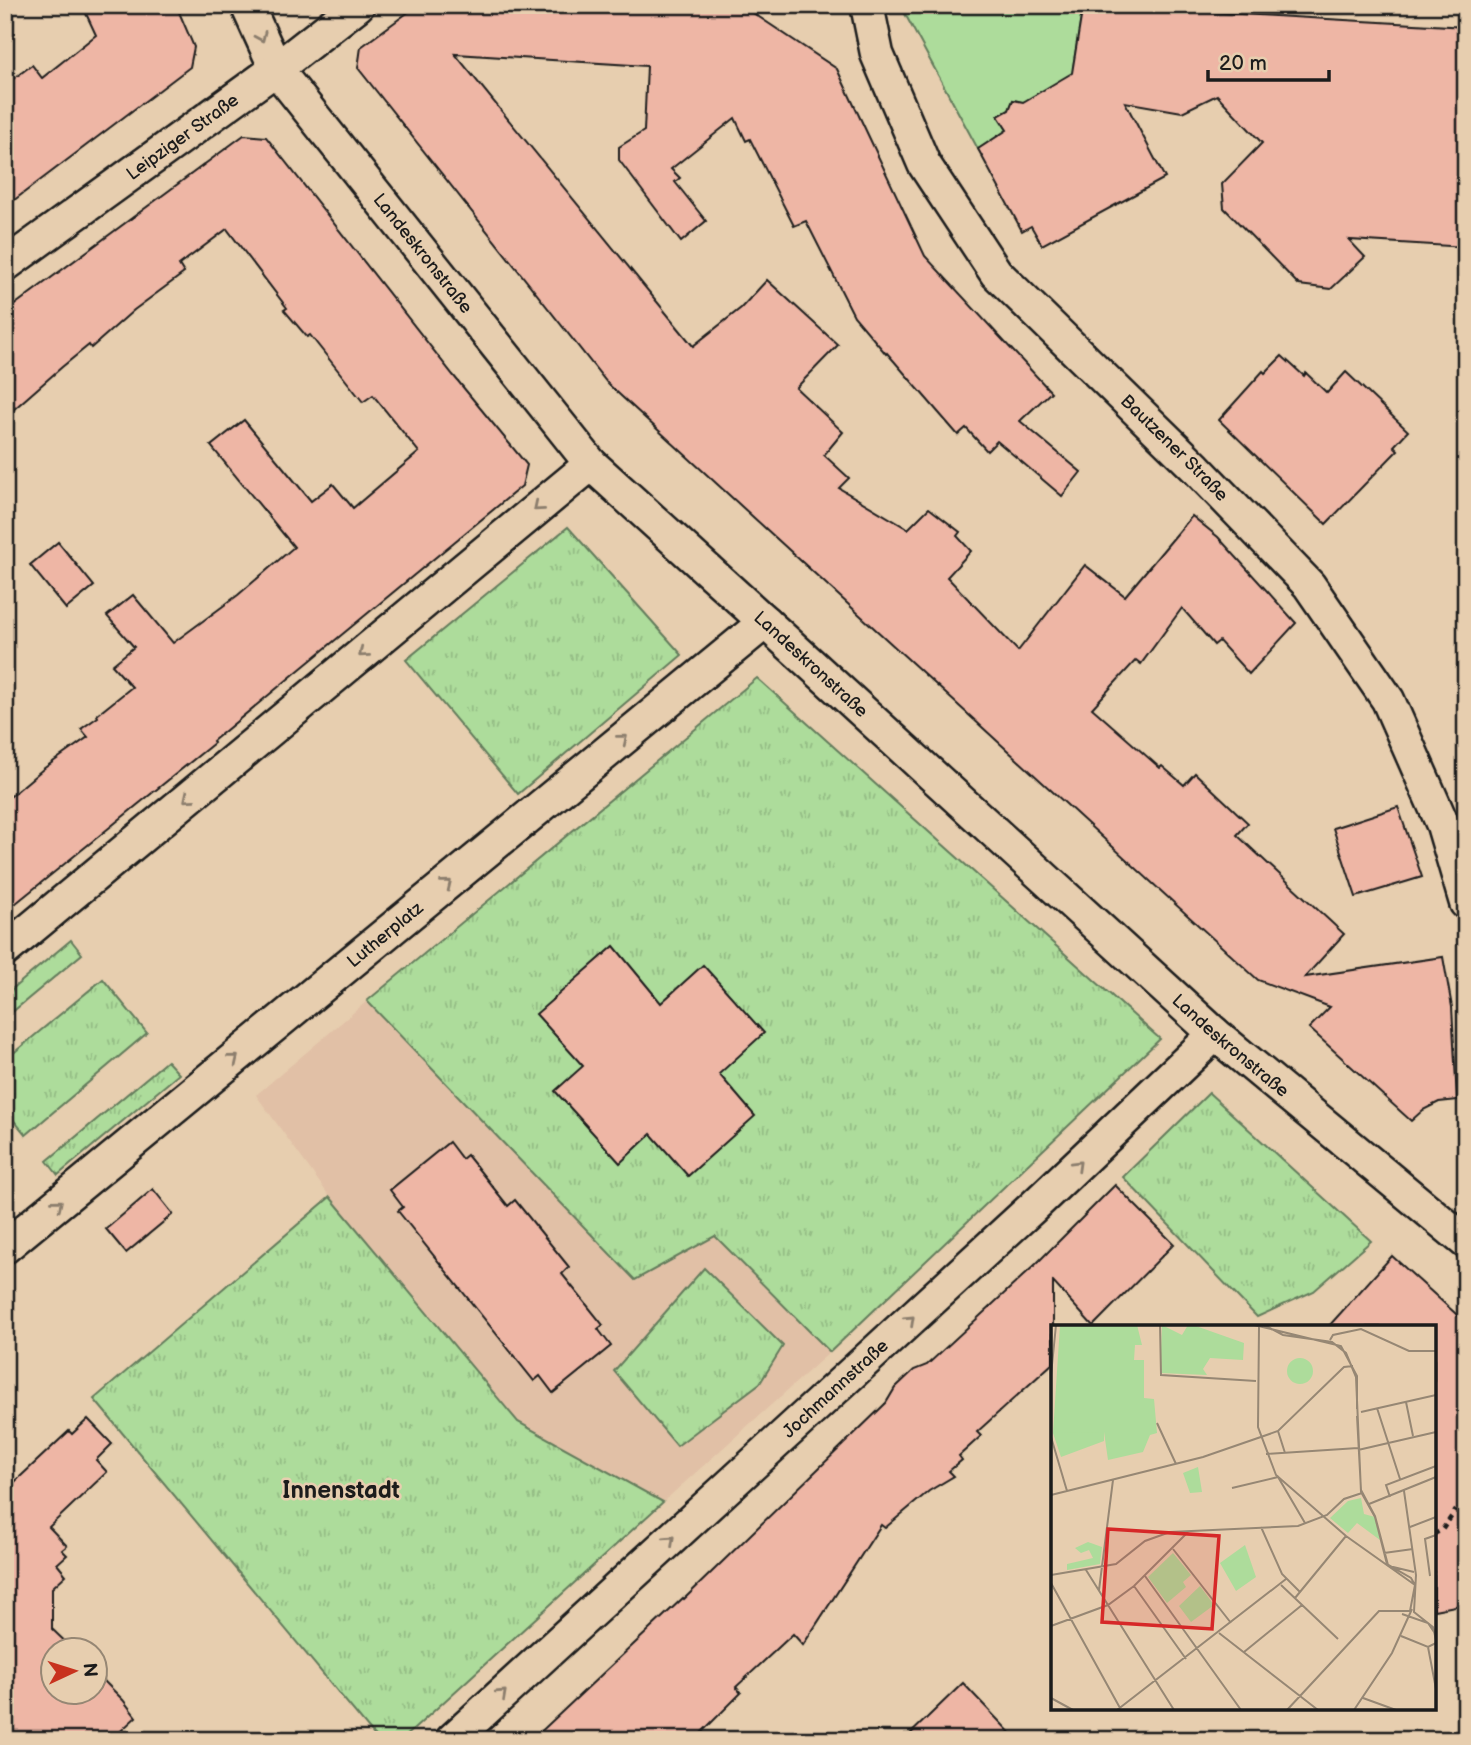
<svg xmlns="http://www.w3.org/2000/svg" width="1471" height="1745" font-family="'Balsamiq Sans',sans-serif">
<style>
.built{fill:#e1c0a6}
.grass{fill:url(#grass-tufts);stroke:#647c5c;stroke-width:2}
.garden{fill:#addc9b;stroke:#647c5c;stroke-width:2}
.building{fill:#eeb6a5;stroke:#1c1c1c;stroke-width:2}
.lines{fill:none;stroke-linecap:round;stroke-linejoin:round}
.minor-casing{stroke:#1c1c1c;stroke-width:37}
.path{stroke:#1c1c1c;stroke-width:4.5;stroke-dasharray:5 5;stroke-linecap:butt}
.minor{stroke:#e7ceaf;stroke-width:32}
.oneway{stroke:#8c7e6d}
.labels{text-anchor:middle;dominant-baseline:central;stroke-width:5;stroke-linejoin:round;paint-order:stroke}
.street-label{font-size:18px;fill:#1c1c1c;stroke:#e7ceaf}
.district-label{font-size:24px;font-weight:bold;fill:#1c1c1c;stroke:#e7ceaf}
.inset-road{fill:none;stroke:#968774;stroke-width:2}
.view{fill:#d62828;fill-opacity:0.15;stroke:#d62828;stroke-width:3.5}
.inset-edge{fill:none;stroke:#1c1c1c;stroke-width:3.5}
</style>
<defs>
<pattern id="grass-tufts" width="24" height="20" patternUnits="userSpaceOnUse" patternTransform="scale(1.75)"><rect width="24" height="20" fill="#addc9b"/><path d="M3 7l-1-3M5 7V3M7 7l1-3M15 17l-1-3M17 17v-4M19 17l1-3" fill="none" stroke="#94bc85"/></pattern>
</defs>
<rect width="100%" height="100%" fill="#e7ceaf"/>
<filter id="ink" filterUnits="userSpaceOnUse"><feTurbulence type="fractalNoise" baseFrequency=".0143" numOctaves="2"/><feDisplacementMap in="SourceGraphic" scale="14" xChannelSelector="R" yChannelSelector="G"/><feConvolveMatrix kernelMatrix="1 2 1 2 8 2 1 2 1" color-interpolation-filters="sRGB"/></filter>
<g filter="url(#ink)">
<polygon class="built" points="367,1001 635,1280 715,1236 830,1352 663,1502 518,1422 330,1197 256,1095"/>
<g class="grass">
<polygon points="568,527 682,655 518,794 406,660"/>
<polygon points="757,678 1160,1039 830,1352 715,1236 635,1280 367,1001"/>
<polygon points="71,940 82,954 5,1018 5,995"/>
<polygon points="103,979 147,1033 26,1135 5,1110 5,1060"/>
<polygon points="167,1061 179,1074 58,1175 47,1161"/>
<polygon points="1209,1093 1371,1241 1314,1291 1257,1317 1123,1177"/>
<polygon points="330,1197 518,1422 663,1502 402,1740 378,1740 94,1399"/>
<polygon points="704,1268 783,1346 760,1383 677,1446 614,1371"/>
</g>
<polygon class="garden" points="905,5 1083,5 1073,67 1115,74 1023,102 1013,100 1009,110 999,116 1007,130 978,149 904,12"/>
<g class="building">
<polygon points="82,5 176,5 194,47 190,67 5,207 5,85 32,65 42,78 96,35"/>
<polygon points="418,5 741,5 837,69 925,256 1051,392 1020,421 1081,472 1062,496 997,441 987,451 966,428 958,435 887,353 886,354 854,316 806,221 794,226 750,139 746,141 735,118 671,169 680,178 675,182 706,221 681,242 619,160 619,147 644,131 647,66 455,54 693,346 741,308 767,280 838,345 796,388 843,432 824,455 849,478 839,488 908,529 929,508 960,532 957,536 971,551 947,577 1018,651 1085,565 1125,596 1192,516 1218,537 1296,623 1249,674 1219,641 1214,645 1182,608 1141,664 1136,660 1092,708 1160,768 1162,766 1184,785 1195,773 1248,823 1237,835 1344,934 1305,977 1443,957 1452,1007 1457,1100 1439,1102 1423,1110 1411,1121 1309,1028 1330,1007 1258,980 608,384 358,68 361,47"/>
<polygon points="1083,5 1466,27 1466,247 1349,240 1365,257 1331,289 1299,285 1224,208 1222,184 1262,143 1217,95 1182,112 1125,102 1165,178 1042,245 1031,226 1022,231 978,149 1007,130 998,116 1009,110 1013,100 1023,102 1072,73"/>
<polygon points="244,135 266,137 453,375 527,465 522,486 213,741 214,743 5,912 5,801 43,769 88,737 81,729 98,717 97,715 132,687 112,665 134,647 107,616 133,595 173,643 238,595 294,547 211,446 244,420 311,501 333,484 353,508 419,452 373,395 363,402 310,335 307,337 284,310 287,308 227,229 179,265 184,273 134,310 91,348 89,345 62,367 5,417 5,312"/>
<polygon points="1282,356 1304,376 1306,373 1327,393 1346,372 1408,431 1394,446 1398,450 1326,524 1219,420 1263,371 1265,373"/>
<polygon points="58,542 94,586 66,609 30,565"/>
<polygon points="1398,807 1422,877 1356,897 1333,828"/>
<polygon points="614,946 661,1003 703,965 764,1033 719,1074 755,1116 688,1176 651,1134 620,1163 555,1091 583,1066 536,1014"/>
<polygon points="449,1142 462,1159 467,1155 508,1206 515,1200 569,1267 562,1274 603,1325 598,1329 611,1346 553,1393 540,1376 534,1381 398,1211 403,1207 390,1190"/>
<polygon points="1115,1185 1174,1244 1093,1326 1053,1282 1053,1363 977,1432 981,1436 959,1456 962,1460 949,1471 954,1476 929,1491 885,1528 881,1525 803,1645 793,1634 736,1687 741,1693 694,1740 532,1740 683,1598 684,1599 886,1403 895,1388 914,1370 927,1365 1036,1264"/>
<polygon points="153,1189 173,1214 126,1253 106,1229"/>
<polygon points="1392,1256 1466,1323 1466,1604 1434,1610 1434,1327 1328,1327"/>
<polygon points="88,1419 112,1444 96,1460 107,1472 49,1527 67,1546 62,1550 67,1555 57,1564 66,1575 52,1588 52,1629 74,1650 52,1650 52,1692 94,1692 94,1671 123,1700 136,1717 111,1740 5,1740 5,1491 69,1431 72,1434"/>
<polygon points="963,1683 1017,1740 904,1740"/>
</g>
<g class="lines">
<g class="minor-casing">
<g id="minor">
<path id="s1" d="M 247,5 L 276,69 L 591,464 L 765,622 L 1215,1034 L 1466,1242"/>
<path id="s2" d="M 867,5 L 877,54 L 924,164 L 996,273 L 1196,468 L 1309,585 L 1388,700 L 1443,825 L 1466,903"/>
<path id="s3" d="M 5,265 L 276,69 L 358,5"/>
<polyline points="5,950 591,464"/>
<path id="s4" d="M 5,1247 L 765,622"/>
<path id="s5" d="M 452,1740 L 1032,1208 L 1215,1034"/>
</g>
</g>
<polyline class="path" points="1434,1534 1442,1530 1456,1510"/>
<use href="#minor" class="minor"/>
</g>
<defs><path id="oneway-chevron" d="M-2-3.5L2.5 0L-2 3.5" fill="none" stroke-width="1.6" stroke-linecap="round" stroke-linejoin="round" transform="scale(1.75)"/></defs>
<g class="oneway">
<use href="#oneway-chevron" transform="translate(261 37) rotate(66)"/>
<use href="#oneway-chevron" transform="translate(538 507) rotate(140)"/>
<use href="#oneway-chevron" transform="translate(363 653) rotate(140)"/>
<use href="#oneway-chevron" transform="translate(623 739) rotate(-39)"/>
<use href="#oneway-chevron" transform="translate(188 798) rotate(140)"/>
<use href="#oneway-chevron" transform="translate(447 884) rotate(-39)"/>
<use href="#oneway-chevron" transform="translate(234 1059) rotate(-39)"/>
<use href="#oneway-chevron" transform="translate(1077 1165) rotate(-44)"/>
<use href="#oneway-chevron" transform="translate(58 1204) rotate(-39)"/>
<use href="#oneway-chevron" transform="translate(910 1320) rotate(-43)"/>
<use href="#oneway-chevron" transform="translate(670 1540) rotate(-43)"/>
<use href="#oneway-chevron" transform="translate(502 1694) rotate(-43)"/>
</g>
</g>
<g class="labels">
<g class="street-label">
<text stroke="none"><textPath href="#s3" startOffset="219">Leipziger Straße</textPath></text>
<text stroke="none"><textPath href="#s1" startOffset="306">Landeskronstraße</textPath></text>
<text stroke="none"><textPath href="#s2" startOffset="550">Bautzener Straße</textPath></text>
<text stroke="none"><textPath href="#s1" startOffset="873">Landeskronstraße</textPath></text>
<text stroke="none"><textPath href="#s4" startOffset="492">Lutherplatz</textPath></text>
<text stroke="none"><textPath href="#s1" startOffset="1440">Landeskronstraße</textPath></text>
<text stroke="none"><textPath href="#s5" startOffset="520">Jochmannstraße</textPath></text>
</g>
<g class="district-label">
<text x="341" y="1490">Innenstadt</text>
</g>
</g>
<g transform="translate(1051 1325)">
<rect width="385" height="385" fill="#e7ceaf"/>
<path d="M236 46a13 13 0 1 1 26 0a13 13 0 1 1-26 0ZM 147,142 L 151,167 L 139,168 L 132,148 ZM 310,173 L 313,189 L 324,192 L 329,215 L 306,198 L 297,208 L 279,193 L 297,176 ZM 194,220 L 205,252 L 185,266 L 169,238 ZM 122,228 L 140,250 L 132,257 L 135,262 L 116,278 L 97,252 ZM 149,261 L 163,280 L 140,297 L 128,281 Z" fill="#addc9b"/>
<path d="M 12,106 L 53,107 L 53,116 L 10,132 L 2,108 ZM 37,217 L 51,222 L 49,239 L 16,245 L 16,239 L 42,233 L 38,225 L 30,228 L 24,223 Z" fill="#addc9b"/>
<path d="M 9,0 L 86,0 L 91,20 L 84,20 L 83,35 L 93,35 L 93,73 L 103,74 L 106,108 L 99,110 L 92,127 L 57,135 L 53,107 L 2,108 ZM 111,0 L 131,10 L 137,0 L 142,0 L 193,18 L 192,35 L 159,33 L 152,44 L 156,50 L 109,48 Z" fill="#addc9b"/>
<path class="inset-road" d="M 109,0 L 110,50 L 205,56M 203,0 L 290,21 L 306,51 L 306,84M 213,0 L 232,10 L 281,17 L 295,28 L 305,52 L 310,167 L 324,192 L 336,239 L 360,253 L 364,260 L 359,286 L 328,286 L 236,385M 208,2 L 207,102 L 225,150 L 295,211 L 364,260M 279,15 L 282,10 L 310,4 L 358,26 L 385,26M 0,50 L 5,0M 355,77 L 362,111M 326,83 L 349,154M 310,87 L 385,70M 306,91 L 310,165 L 324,191 L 337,240M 106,98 L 125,139M 227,106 L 234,128M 0,112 L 16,166M 307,125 L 385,107M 215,129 L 307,123M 181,163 L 227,152 L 254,198M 353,166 L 365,250 L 363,287 L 382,302 L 385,315M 0,170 L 152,132 L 227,106 L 293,42 L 302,41M 339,172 L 335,160 L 385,141M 318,179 L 385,152M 210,202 L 231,249 L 249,267M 359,202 L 385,192M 122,224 L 180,298M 333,228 L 362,224M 338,241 L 363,247M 35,245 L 123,385M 0,250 L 65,239 L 94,216 L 119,207 L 247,201 L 276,190 L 293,174 L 311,168M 94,251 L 190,385M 379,251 L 374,214 L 385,210M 0,258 L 69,383M 230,260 L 287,314M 83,261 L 135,334M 48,265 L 62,155M 244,273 L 295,211M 351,289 L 377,298 L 383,307M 0,301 L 57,280 L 83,261 L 137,207M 168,308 L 267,385M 350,311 L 377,322 L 385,318M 377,322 L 385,364M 193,327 L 251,280M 0,373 L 22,385M 312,373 L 345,385M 66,385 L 235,254M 303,385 L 341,328 L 361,284"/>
<path class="view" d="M 57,204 L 168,211 L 161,304 L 51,297 Z"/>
<rect width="385" height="385" class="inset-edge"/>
</g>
<rect width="1471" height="1745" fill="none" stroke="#e7ceaf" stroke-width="28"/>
<rect x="14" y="14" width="1443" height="1717" fill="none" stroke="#1c1c1c" stroke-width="2.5" filter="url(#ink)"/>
<g transform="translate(74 1671) rotate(86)"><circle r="33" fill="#e7ceaf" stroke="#968774" stroke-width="2"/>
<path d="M0-5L12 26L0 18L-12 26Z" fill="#c8321e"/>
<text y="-10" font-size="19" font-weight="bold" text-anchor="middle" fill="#1c1c1c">N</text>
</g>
<path d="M1208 70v10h121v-10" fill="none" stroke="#1c1c1c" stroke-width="3.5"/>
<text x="1219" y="70" font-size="21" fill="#1c1c1c" stroke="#e7ceaf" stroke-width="5" paint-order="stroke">20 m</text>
</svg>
